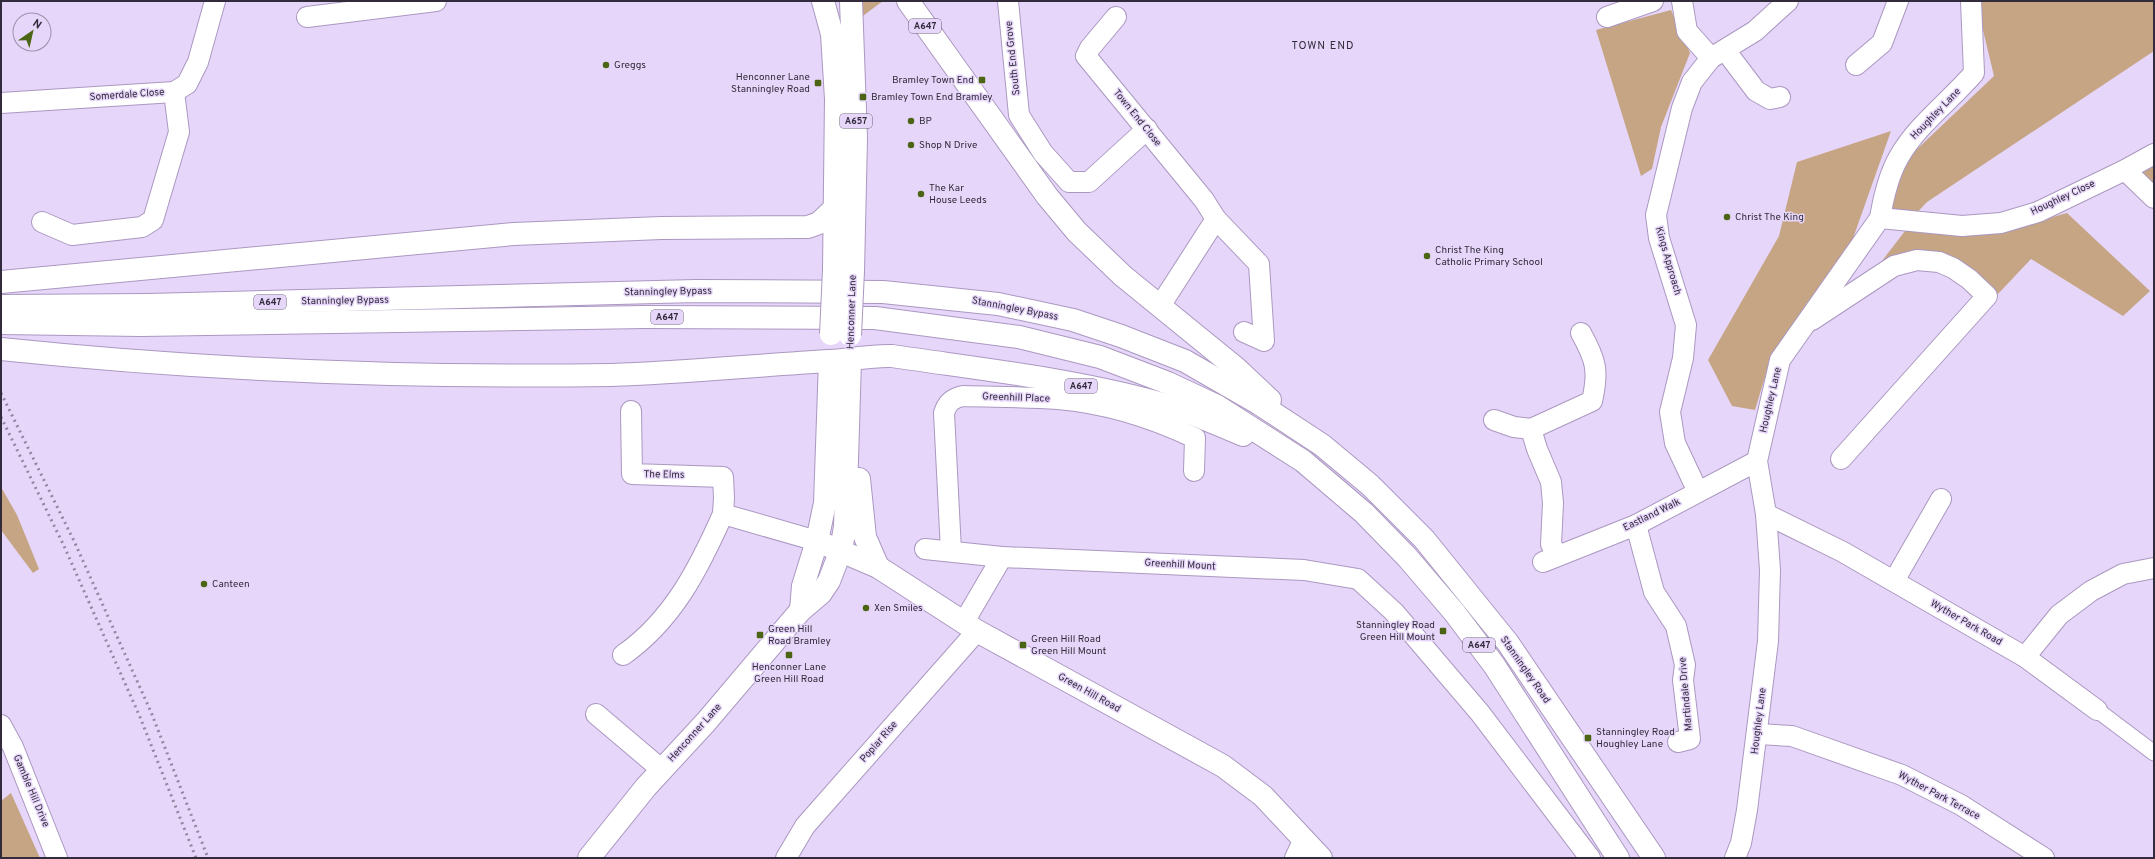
<svg xmlns="http://www.w3.org/2000/svg" width="2155" height="859" font-family="Overpass,sans-serif">
<style>
.green{fill:#c6a585}
.lines{fill:none;stroke-linecap:round;stroke-linejoin:round}
.pedestrian-casing{stroke:#ab98c1;stroke-width:17}
.minor-casing{stroke:#ab98c1;stroke-width:22}
.tertiary-casing{stroke:#ab98c1;stroke-width:24}
.primary-casing{stroke:#ab98c1;stroke-width:24}
.pedestrian{stroke:#fff;stroke-width:15}
.minor{stroke:#fff;stroke-width:20}
.tertiary{stroke:#fff;stroke-width:22}
.primary{stroke:#fff;stroke-width:22}
.rail{stroke:#9387a1;stroke-width:3;stroke-dasharray:2 4;stroke-linecap:butt}
.primary-bridge-casing{stroke:#ab98c1;stroke-width:24;stroke-linecap:butt}
.primary-bridge{stroke:#fff;stroke-width:22}
.poi-dot{fill:#4b6515;stroke:#e6d6f9;stroke-width:1.5}
.labels{text-anchor:middle;dominant-baseline:central;stroke-width:3;stroke-linejoin:round;paint-order:stroke}
.shield{fill:#e6d6f9;stroke:#685e74;stroke-width:1}
.shield-label{font-size:9px;font-weight:bold;fill:#322b3b}
.street-label{font-size:10px;fill:#322b3b;stroke:#e6d6f9}
.poi-label{font-size:10px;fill:#322b3b;stroke:#e6d6f9;text-anchor:start}
.neighbourhood-label{font-size:11px;letter-spacing:1px;fill:#322b3b;stroke:#e6d6f9}
</style>
<rect width="100%" height="100%" fill="#e6d6f9"/>
<g class="green">
<polygon points="859,1 883,1 856,21"/>
<polygon points="1976,1 2154,1 2154,51 1927,202 1910,220 1880,218 1894,171 1994,76"/>
<polygon points="1671,10 1690,53 1661,127 1652,169 1641,176 1596,30"/>
<polygon points="1891,131 1851,244 1771,357 1755,410 1732,406 1708,360 1779,236 1797,162"/>
<polygon points="2154,154 2154,198 2125,170"/>
<polygon points="2067,213 2150,291 2123,316 2031,259 1997,295 1962,263 1875,270 1908,227 2028,224"/>
<polygon points="1,487 17,515 39,569 33,573 1,530"/>
<polygon points="11,793 40,858 1,858 1,801"/>
</g>
<g class="lines">
<g class="pedestrian-casing">
<polyline id="pedestrian" points="2097,710 2154,753"/>
</g>
<g class="minor-casing">
<g id="minor">
<polyline points="1008,1 1019,115 1043,153 1069,182 1089,182 1147,129"/>
<polyline points="1682,1 1687,31 1711,58"/>
<polyline points="307,17 436,1"/>
<polyline points="1116,17 1090,48 1086,56 1204,200 1216,219 1259,264 1264,341 1244,332"/>
<polyline points="1607,17 1653,1"/>
<polyline points="1725,50 1756,91 1770,99 1780,97"/>
<polyline points="1856,65 1882,43 1898,1"/>
<polyline points="1,103 174,92 187,84 198,62 215,1"/>
<polyline points="2125,170 2154,198"/>
<polyline points="1880,218 1962,226 2001,223 2038,212 2125,170 2154,154"/>
<polyline points="42,222 72,235 142,227 153,220 179,132 174,92"/>
<polyline points="1160,306 1216,219"/>
<polyline points="1812,320 1894,266 1917,260 1939,262 1953,268 1969,279 1987,296 1841,459"/>
<polyline points="631,411 632,474 723,477 724,498 723,514 817,541"/>
<polyline points="1494,420 1514,427 1531,429"/>
<polyline points="1698,492 1675,443 1670,412 1683,358 1686,325 1659,238 1656,215 1682,108 1692,82 1711,58 1755,31 1788,1"/>
<polyline points="1766,514 1843,552 2025,657 2097,710"/>
<polyline points="1636,525 1654,592 1676,626 1685,665 1683,680 1690,739 1678,742"/>
<polyline points="925,549 1002,557 1304,570 1358,579 1394,612 1480,713 1590,858"/>
<path d="M 951,551 L 944,413 C 947,403 952,398 963,396 C 994,397 1026,397 1058,399 C 1105,403 1153,418 1195,438 L 1194,471"/>
<path d="M 1557,556 L 1551,544 L 1553,503 L 1551,482 L 1537,449 L 1531,429 L 1592,401 C 1599,371 1596,360 1581,333"/>
<polyline points="1543,562 1636,525 1757,461"/>
<polyline points="1894,581 1941,499"/>
<polyline points="964,622 1002,557"/>
<path d="M 623,655 C 673,620 699,568 723,514"/>
<polyline points="2025,657 2059,615 2091,591 2123,574 2154,568"/>
<polyline points="596,714 662,770"/>
<polyline points="1,725 13,747 57,858"/>
<polyline points="1758,734 1792,736 1902,775 1961,805 2044,858"/>
<polyline points="786,858 805,826 977,631"/>
<polyline points="1295,858 1304,839"/>
<path d="M 1735,858 L 1741,843 L 1747,810 L 1768,641 L 1770,570 L 1766,514 L 1757,461 L 1780,360 L 1880,218 C 1883,200 1889,174 1899,157 C 1917,125 1950,101 1974,73 L 1971,1"/>
</g>
</g>
<g class="tertiary-casing">
<g id="tertiary">
<polyline points="859,479 865,537 878,567"/>
<polyline points="817,541 878,567 977,631 1223,766 1263,796 1321,858"/>
<polyline points="801,610 803,586 817,541 825,503 830,361"/>
<polyline points="589,858 646,787 706,722 801,610 821,593 829,581 841,550 845,527 850,360"/>
</g>
</g>
<g class="primary-casing">
<g id="primary">
<polyline points="823,1 832,34 836,99 834,270"/>
<polyline points="851,1 856,138 853,271"/>
<polyline points="908,1 1047,196 1077,232 1123,276 1236,368 1270,400"/>
<polyline points="1,282 514,234 661,228 808,227 819,223 835,208"/>
<polyline points="1,306 148,305 696,291 883,292 998,304 1073,320 1121,336 1185,361 1258,403 1322,445 1370,485 1424,539 1508,643 1654,858"/>
<polyline points="1,323 141,325 644,317 875,318 1019,337 1100,357 1168,383 1217,406 1303,461 1364,513 1407,557 1454,612 1494,665 1618,858"/>
<path d="M 1,349 C 203,370 408,378 611,375 C 684,373 757,365 830,361 C 851,360 871,355 892,356 C 986,370 1082,380 1173,407 C 1197,415 1220,425 1243,435"/>
</g>
</g>
<use href="#pedestrian" class="pedestrian"/>
<use href="#minor" class="minor"/>
<use href="#tertiary" class="tertiary"/>
<use href="#primary" class="primary"/>
<g class="rail">
<polyline points="1,393 74,541 151,712 208,858"/>
<polyline points="1,417 64,546 140,717 196,858"/>
</g>
<g class="primary-bridge-casing">
<g id="primary-bridge">
<polyline points="831,334 834,270"/>
<polyline points="850,335 853,271"/>
</g>
</g>
<use href="#primary-bridge" class="primary-bridge"/>
</g>
<g class="poi-dot">
<circle cx="606" cy="65" r="4"/>
<rect x="978" y="76" width="8" height="8" rx="2"/>
<rect x="814" y="79" width="8" height="8" rx="2"/>
<rect x="859" y="93" width="8" height="8" rx="2"/>
<circle cx="911" cy="121" r="4"/>
<circle cx="911" cy="145" r="4"/>
<circle cx="921" cy="194" r="4"/>
<circle cx="1727" cy="217" r="4"/>
<circle cx="1427" cy="256" r="4"/>
<circle cx="204" cy="584" r="4"/>
<circle cx="866" cy="608" r="4"/>
<rect x="1439" y="627" width="8" height="8" rx="2"/>
<rect x="756" y="631" width="8" height="8" rx="2"/>
<rect x="1019" y="641" width="8" height="8" rx="2"/>
<rect x="785" y="651" width="8" height="8" rx="2"/>
<rect x="1584" y="734" width="8" height="8" rx="2"/>
</g>
<g class="labels">
<g class="shield">
<rect x="909" y="19" width="32" height="14" rx="3"/>
<rect x="840" y="114" width="32" height="14" rx="3"/>
<rect x="254" y="295" width="32" height="14" rx="3"/>
<rect x="651" y="310" width="32" height="14" rx="3"/>
<rect x="1065" y="379" width="32" height="14" rx="3"/>
<rect x="1463" y="638" width="32" height="14" rx="3"/>
</g>
<g class="shield-label">
<text x="925" y="26">A647</text>
<text x="856" y="121">A657</text>
<text x="270" y="302">A647</text>
<text x="667" y="317">A647</text>
<text x="1081" y="386">A647</text>
<text x="1479" y="645">A647</text>
</g>
<g class="street-label">
<text transform="translate(1013 58) rotate(-96)">South End Grove</text>
<text transform="translate(127 95) rotate(-4)">Somerdale Close</text>
<text transform="translate(1936 114) rotate(-46)">Houghley Lane</text>
<text transform="translate(1137 118) rotate(51)">Town End Close</text>
<text transform="translate(2063 198) rotate(-25)">Houghley Close</text>
<text transform="translate(1668 261) rotate(74)">Kings Approach</text>
<text transform="translate(668 292) rotate(-1)">Stanningley Bypass</text>
<text transform="translate(345 301) rotate(-1)">Stanningley Bypass</text>
<text transform="translate(1015 309) rotate(11)">Stanningley Bypass</text>
<text transform="translate(852 312) rotate(-88)">Henconner Lane</text>
<text transform="translate(1016 398) rotate(2)">Greenhill Place</text>
<text transform="translate(1771 400) rotate(-77)">Houghley Lane</text>
<text transform="translate(664 475) rotate(1)">The Elms</text>
<text transform="translate(1652 515) rotate(-26)">Eastland Walk</text>
<text transform="translate(1180 565) rotate(3)">Greenhill Mount</text>
<text transform="translate(1966 623) rotate(30)">Wyther Park Road</text>
<text transform="translate(1525 670) rotate(55)">Stanningley Road</text>
<text transform="translate(1089 693) rotate(29)">Green Hill Road</text>
<text transform="translate(1686 694) rotate(-95)">Martindale Drive</text>
<text transform="translate(1759 721) rotate(-83)">Houghley Lane</text>
<text transform="translate(695 733) rotate(-48)">Henconner Lane</text>
<text transform="translate(879 742) rotate(-49)">Poplar Rise</text>
<text transform="translate(31 791) rotate(67)">Gamble Hill Drive</text>
<text transform="translate(1939 796) rotate(28)">Wyther Park Terrace</text>
</g>
<g class="poi-label">
<text x="614" y="65">Greggs</text>
<text x="810" y="77" text-anchor="end">Henconner Lane<tspan x="810" dy="12">Stanningley Road</tspan></text>
<text x="974" y="80" text-anchor="end">Bramley Town End</text>
<text x="871" y="97">Bramley Town End Bramley</text>
<text x="919" y="121">BP</text>
<text x="919" y="145">Shop N Drive</text>
<text x="929" y="188">The Kar<tspan x="929" dy="12">House Leeds</tspan></text>
<text x="1735" y="217">Christ The King</text>
<text x="1435" y="250">Christ The King<tspan x="1435" dy="12">Catholic Primary School</tspan></text>
<text x="212" y="584">Canteen</text>
<text x="874" y="608">Xen Smiles</text>
<text x="1435" y="625" text-anchor="end">Stanningley Road<tspan x="1435" dy="12">Green Hill Mount</tspan></text>
<text x="768" y="629">Green Hill<tspan x="768" dy="12">Road Bramley</tspan></text>
<text x="1031" y="639">Green Hill Road<tspan x="1031" dy="12">Green Hill Mount</tspan></text>
<text x="789" y="667" text-anchor="middle">Henconner Lane<tspan x="789" dy="12">Green Hill Road</tspan></text>
<text x="1596" y="732">Stanningley Road<tspan x="1596" dy="12">Houghley Lane</tspan></text>
</g>
<g class="neighbourhood-label">
<text x="1323" y="46">TOWN END</text>
</g>
</g>
<rect width="2155" height="859" fill="none" stroke="#322b3b" stroke-width="4"/>
<g transform="translate(32 32) rotate(34)"><circle r="19" fill="#e6d6f9" stroke="#9e92ad"/>
<path d="M0-3L7 15L0 10L-7 15Z" fill="#4b6515"/>
<text y="-6" font-size="11" font-weight="bold" text-anchor="middle" fill="#322b3b">N</text>
</g>
</svg>
